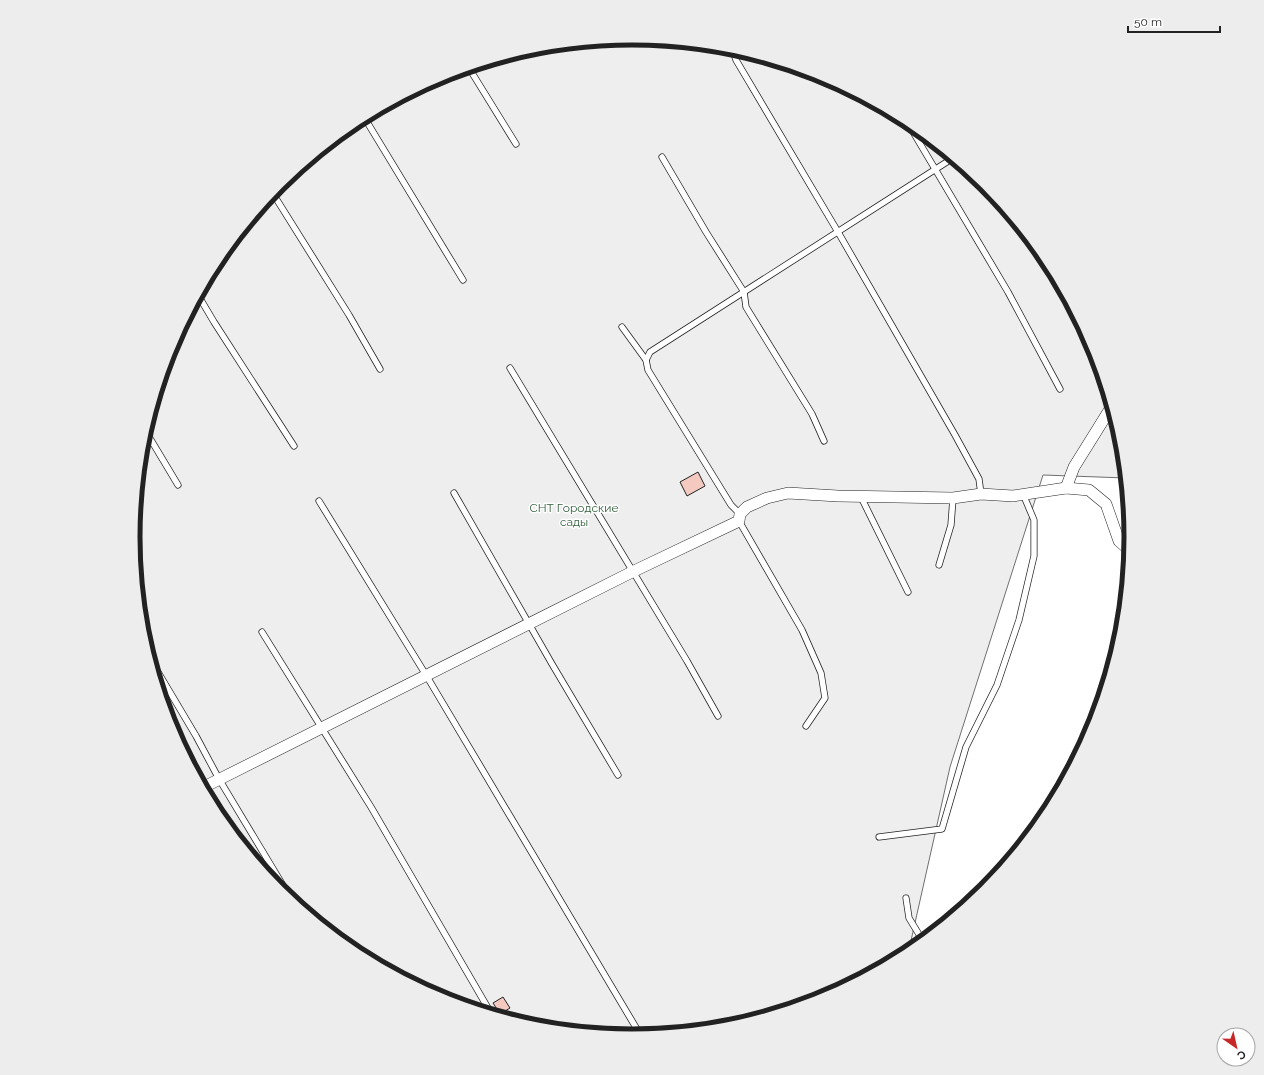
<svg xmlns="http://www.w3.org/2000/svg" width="1264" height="1075" font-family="Raleway,sans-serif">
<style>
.green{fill:#eee;stroke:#6f6f6f}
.building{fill:#f3c9c0;stroke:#222}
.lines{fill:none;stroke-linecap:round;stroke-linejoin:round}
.lane-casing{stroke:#222;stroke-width:7}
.street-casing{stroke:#222;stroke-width:12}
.path{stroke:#646464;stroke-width:2;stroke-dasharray:3 2;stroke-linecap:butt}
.lane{stroke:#fff;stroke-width:5.5}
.street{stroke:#fff;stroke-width:11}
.labels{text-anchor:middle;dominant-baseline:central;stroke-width:3;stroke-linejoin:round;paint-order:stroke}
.park-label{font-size:12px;fill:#2f5e38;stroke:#fff}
.rim{fill:none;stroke:#222;stroke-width:5}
</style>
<rect width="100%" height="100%" fill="#fff"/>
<polygon class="green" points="632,38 730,48 823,76 910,122 985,184 1047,260 1094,347 1122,440 1126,478 1043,475 950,767 908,954 823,999 729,1027 632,1037 534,1027 441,999 354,953 279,891 217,815 170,728 142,635 133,537 142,440 171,346 217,260 279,184 355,122 441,76 535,48"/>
<g class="building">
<polygon points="698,472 705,486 687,496 680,482"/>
<polygon points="503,997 510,1008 500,1014 493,1003"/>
</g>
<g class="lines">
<g class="lane-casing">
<g id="lane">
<polyline points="732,48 736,60 838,232 955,435 979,479 981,494"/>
<polyline points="469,68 516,144"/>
<polyline points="364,117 463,280"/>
<polyline points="906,120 1008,292 1060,389"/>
<polyline points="662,157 706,232 744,292 746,307 812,414 824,441"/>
<polyline points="272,192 349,315 380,369"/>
<polyline points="198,295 214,322 294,446"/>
<polyline points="622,327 646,360"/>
<polyline points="510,368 687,661 718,716"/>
<polyline points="145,430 178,485"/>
<polyline points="454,493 552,664 618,775"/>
<polyline points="861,497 908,592"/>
<polyline points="319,501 426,675 641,1036"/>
<polyline points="740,514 731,505 648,370 646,360 650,352 953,158"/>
<polyline points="739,521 802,630 821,673 825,698 806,726"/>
<polyline points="939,565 951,525 953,498"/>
<polyline points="262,632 371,807 492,1015"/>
<polyline points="149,657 196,736 219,779 293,902"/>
<polyline points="879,837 942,829 966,747 997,685 1019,620 1034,556 1034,520 1023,494"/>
<polyline points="906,898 909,918 923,941"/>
</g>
</g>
<g class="street-casing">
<g id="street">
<polyline points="1066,488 1074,467 1112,406"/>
<polyline points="202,788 632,572 739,521 740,514 747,507 767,498 788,493 838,496 953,498 981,494 1013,496 1066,488 1089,490 1106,504 1119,541 1127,548 1130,548"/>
</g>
</g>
<polyline class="path" points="773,1014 783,1009 818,1000"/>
<use href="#lane" class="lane"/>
<use href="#street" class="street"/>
</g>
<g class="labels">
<g class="park-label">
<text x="574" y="508">СНТ Городские<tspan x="574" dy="14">сады</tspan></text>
</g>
</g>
<path d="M0 0H1264V1075H0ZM140 537a492 492 0 1 1 984 0a492 492 0 1 1-984 0Z" fill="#ededed" fill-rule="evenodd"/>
<path class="rim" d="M140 537a492 492 0 1 1 984 0a492 492 0 1 1-984 0Z"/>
<g transform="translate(1236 1047) rotate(146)"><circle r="19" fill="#ffffff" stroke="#a7a7a7"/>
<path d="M0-3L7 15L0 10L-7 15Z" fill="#c62828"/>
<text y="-6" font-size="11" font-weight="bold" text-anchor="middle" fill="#222222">С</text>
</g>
<path d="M1128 26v6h92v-6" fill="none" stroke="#222222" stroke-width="2"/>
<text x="1134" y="26" font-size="12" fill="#222222" stroke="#ffffff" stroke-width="3" paint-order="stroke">50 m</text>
</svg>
